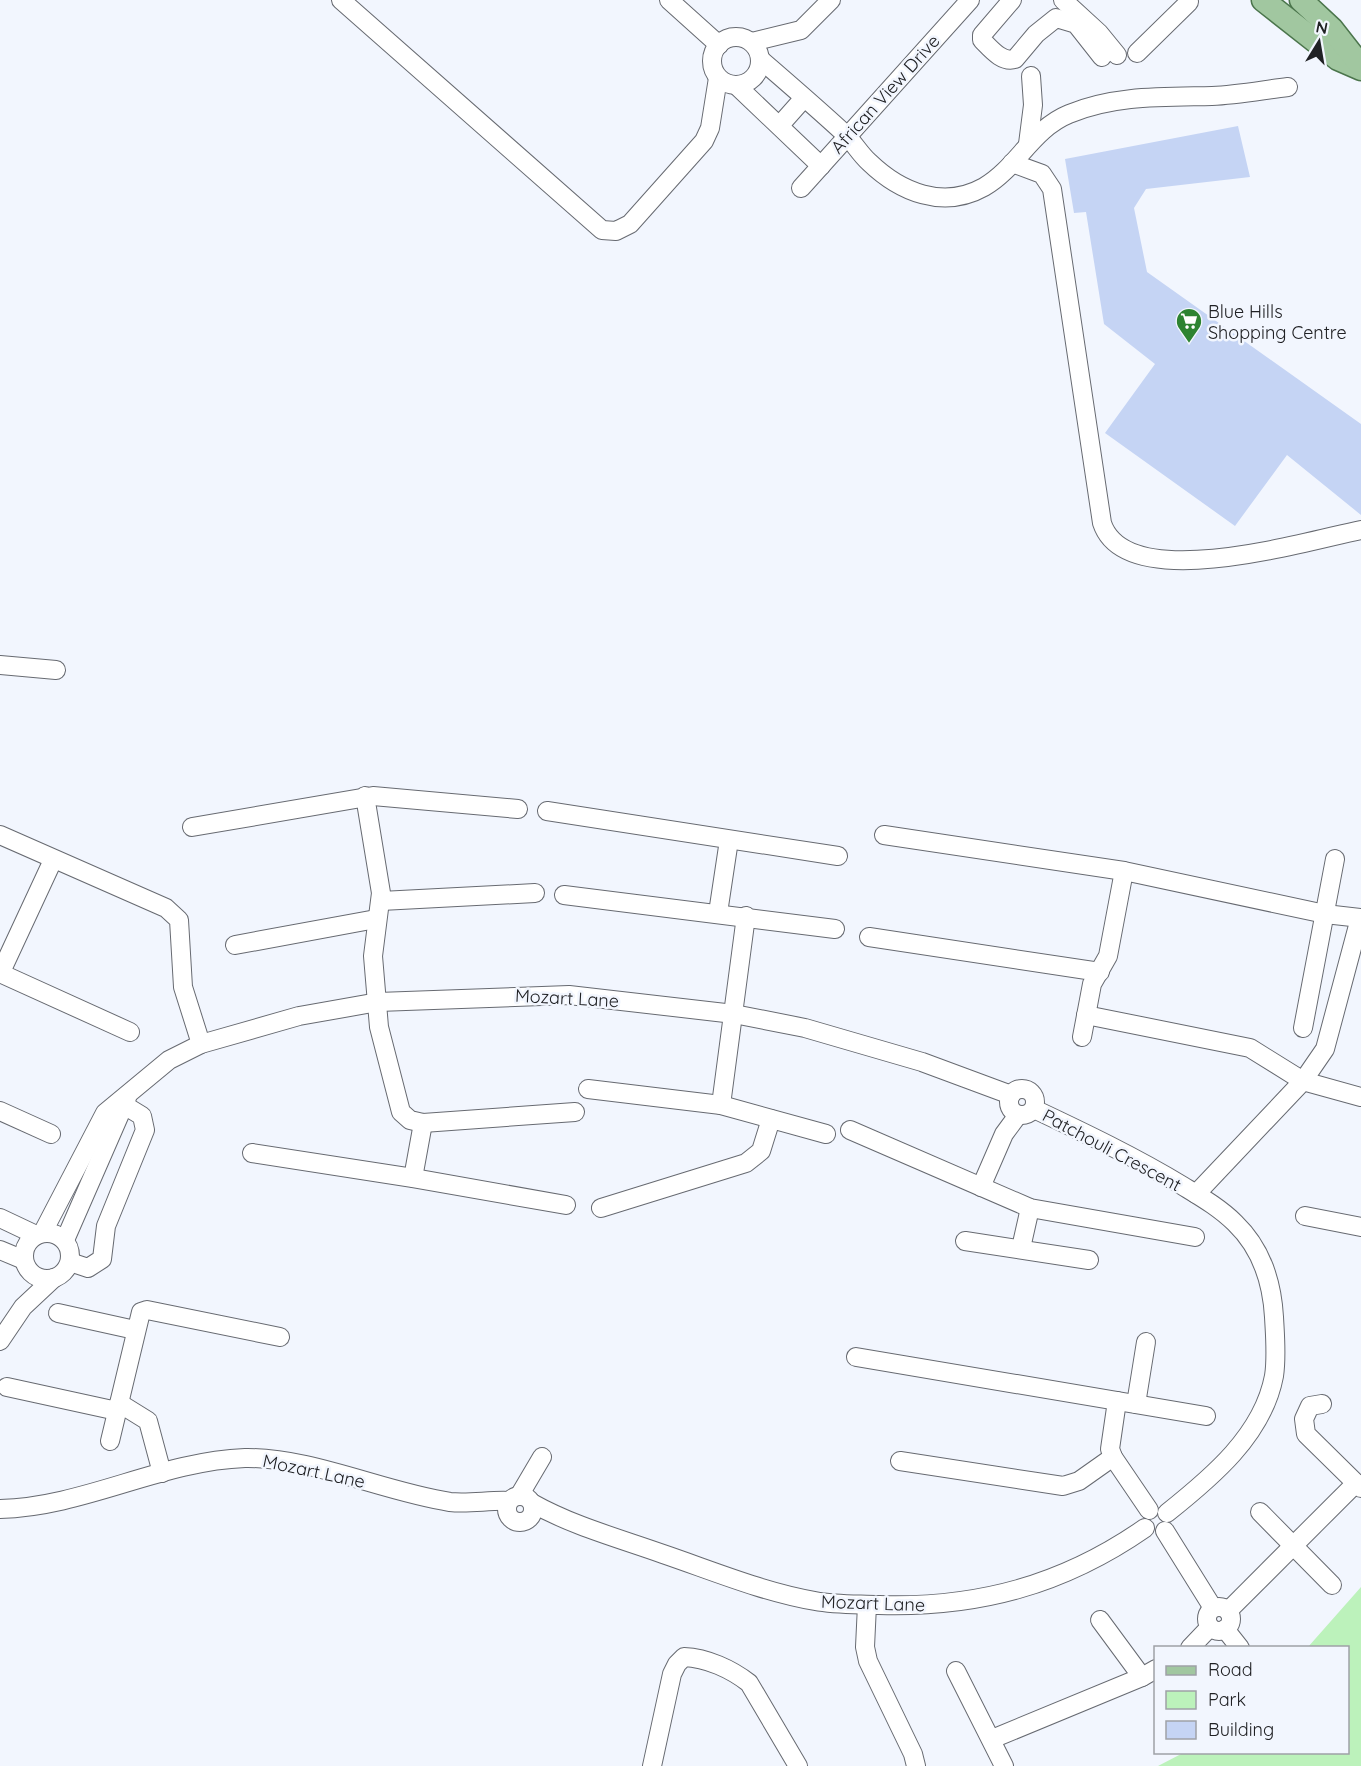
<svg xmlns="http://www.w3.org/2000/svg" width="1361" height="1766" font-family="Quicksand,sans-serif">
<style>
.green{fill:#bcf2bb}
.building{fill:#c5d4f4}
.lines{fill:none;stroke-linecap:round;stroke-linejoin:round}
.minor-casing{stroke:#676a71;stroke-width:20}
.major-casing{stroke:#4b754c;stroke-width:25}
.minor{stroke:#fff;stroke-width:18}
.major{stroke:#a1c7a0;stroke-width:22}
.labels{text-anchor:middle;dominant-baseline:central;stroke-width:5;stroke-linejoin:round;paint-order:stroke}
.street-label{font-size:18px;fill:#202124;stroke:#f2f6fe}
.poi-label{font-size:18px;fill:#202124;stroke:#f2f6fe;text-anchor:start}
</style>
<rect width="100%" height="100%" fill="#f2f6fe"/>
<polygon class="green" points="1361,1587 1361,1766 1158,1766 1183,1753 1348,1752 1348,1648 1308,1647"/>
<polygon class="building" points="1238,126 1250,177 1146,189 1134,208 1147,272 1361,424 1361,515 1287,455 1235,526 1105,433 1155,364 1104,324 1086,212 1074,213 1065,159"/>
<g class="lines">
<g class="minor-casing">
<g id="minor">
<polyline points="341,0 602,230 616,231 630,224 704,141 710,128 718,78"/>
<polyline points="669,0 719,45"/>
<path d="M 1012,0 L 982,35 L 982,40 C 991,49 1002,63 1015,59 L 1036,34 L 1056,18 L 1076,24 L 1102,57"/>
<polyline points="1063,0 1099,33 1117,55"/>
<circle cx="736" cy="61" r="24"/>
<polyline points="752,42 801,30 831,0"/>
<polyline points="1137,53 1189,2"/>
<path d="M 760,59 C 789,84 818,109 845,134 C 854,143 860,154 869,162 C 900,192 943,210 984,187 C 1017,168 1032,129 1069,114 C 1114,95 1164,97 1212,96 C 1237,95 1263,90 1288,87"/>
<polyline points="737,86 821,166"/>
<polyline points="780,125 804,98"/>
<polyline points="1028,144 1033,105 1031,76"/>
<path d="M 1012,163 L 1042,174 L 1052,189 L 1102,523 C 1126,596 1306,541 1361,530"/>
<polyline points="801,188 970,0"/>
<polyline points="0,665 56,670"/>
<polyline points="365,796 381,893 373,956 379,1027 401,1112 410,1120 423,1123 575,1112"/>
<polyline points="547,811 838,856"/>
<polyline points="192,827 373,796 518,809"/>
<polyline points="0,835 166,908 179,920 183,987 201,1044"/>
<polyline points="884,835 1124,871 1325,914 1361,918"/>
<polyline points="564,895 835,929"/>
<polyline points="381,901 535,893"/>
<polyline points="718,913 729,840"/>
<polyline points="869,937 1100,972"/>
<polyline points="235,945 376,919"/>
<polyline points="0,973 130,1032"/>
<polyline points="0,974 53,860"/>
<polyline points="1086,1015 1250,1048 1303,1081 1361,1097"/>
<polyline points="1303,1028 1335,859"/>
<polyline points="1082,1037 1092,984 1108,956 1124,871"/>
<circle cx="1022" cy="1102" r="13"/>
<polyline points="588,1089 721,1105 826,1134"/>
<polyline points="721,1105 746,916"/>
<path d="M 1034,1109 C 1085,1133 1135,1157 1183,1186 C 1201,1197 1220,1208 1235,1223 C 1261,1248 1272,1282 1274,1317 C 1275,1336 1277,1357 1274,1376 C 1263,1435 1211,1478 1167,1513"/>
<polyline points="0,1111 51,1134"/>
<polyline points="850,1130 1030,1208 1195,1237"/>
<polyline points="252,1153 413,1178 566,1205"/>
<polyline points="413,1178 423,1123"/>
<polyline points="981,1187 1004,1134 1018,1115"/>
<polyline points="1196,1194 1303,1081 1325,1049 1360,918"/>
<polyline points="601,1208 746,1163 761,1151 771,1119"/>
<polyline points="1305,1216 1361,1227"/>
<polyline points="0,1218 36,1235"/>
<polyline points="43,1232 105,1113 169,1060 201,1044 299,1016 378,1002 569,995 734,1014 805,1028 922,1062 1011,1095"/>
<circle cx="47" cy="1256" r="23"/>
<polyline points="65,1240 127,1098"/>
<polyline points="965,1241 1089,1260"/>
<polyline points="1021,1248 1030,1208"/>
<polyline points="0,1250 24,1260"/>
<polyline points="70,1262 88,1268 102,1259 106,1226 145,1130 142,1116 124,1105"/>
<polyline points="58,1313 135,1330"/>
<polyline points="0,1341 23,1307 54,1278"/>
<polyline points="856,1357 1206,1416"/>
<polyline points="7,1387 117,1411"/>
<polyline points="1117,1401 1110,1449 1113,1457 1149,1510"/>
<polyline points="119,1403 148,1421 162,1473"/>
<polyline points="1136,1404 1146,1342"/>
<polyline points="1322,1404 1310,1406 1304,1419 1306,1434 1361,1488"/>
<polyline points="110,1441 141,1312 147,1310 280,1337"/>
<polyline points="900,1461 1063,1486 1079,1481 1113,1457"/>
<circle cx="520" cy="1509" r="13"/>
<polyline points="519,1496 542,1457"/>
<path d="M 532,1503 C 573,1526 618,1538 663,1554 C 713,1571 763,1592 815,1601 C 836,1605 858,1604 879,1605 C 978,1608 1063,1585 1145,1528"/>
<path d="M 0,1509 C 84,1507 161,1461 245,1458 C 311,1457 384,1492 450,1502 C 469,1504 490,1500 509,1501"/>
<polyline points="1260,1512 1332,1585"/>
<polyline points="1165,1531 1213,1608"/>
<polyline points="867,1605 865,1647 868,1661 913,1754 916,1766"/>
<circle cx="1219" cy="1619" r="12"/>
<polyline points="1228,1611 1356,1483"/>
<polyline points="1100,1620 1142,1677"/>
<polyline points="1225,1629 1240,1648"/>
<polyline points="1190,1648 1210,1627"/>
<polyline points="956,1671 1004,1766"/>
<polyline points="992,1739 1142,1677 1156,1669"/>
<path d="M 652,1766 L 672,1674 L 677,1664 L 684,1657 C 707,1658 731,1669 749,1683 L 798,1766"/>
</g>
</g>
<g class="major-casing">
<g id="major">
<polyline points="1263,0 1338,59 1361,69"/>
<polyline points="1301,0 1332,29 1361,66"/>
</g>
</g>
<use href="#minor" class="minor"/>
<use href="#major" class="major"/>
</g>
<defs>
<g id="supermarket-pin" transform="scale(1.35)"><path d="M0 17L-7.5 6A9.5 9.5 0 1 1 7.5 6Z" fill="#2d8331" stroke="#f2f6fe"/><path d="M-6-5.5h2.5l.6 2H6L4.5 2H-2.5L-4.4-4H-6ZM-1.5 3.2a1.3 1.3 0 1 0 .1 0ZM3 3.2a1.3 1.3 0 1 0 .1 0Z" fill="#fff"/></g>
</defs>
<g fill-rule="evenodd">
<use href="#supermarket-pin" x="1189" y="321"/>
</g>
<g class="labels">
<g class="street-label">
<text transform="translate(885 94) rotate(-48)">African View Drive</text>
<text transform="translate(567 998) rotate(3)">Mozart Lane</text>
<text transform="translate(1112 1150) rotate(28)">Patchouli Crescent</text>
<text transform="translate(314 1471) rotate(12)">Mozart Lane</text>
<text transform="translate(873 1603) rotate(2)">Mozart Lane</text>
</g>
<g class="poi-label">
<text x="1208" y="311">Blue Hills<tspan x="1208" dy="21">Shopping Centre</tspan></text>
</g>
</g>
<rect x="1154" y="1646" width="195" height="108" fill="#f2f6fe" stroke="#9ea1a7" stroke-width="1.5"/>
<rect x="1166" y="1666" width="30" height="9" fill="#a1c7a0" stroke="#9ea1a7" stroke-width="1.5"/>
<text x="1208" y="1676" font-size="18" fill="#202124">Road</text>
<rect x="1166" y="1691" width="30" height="18" fill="#bcf2bb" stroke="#9ea1a7" stroke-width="1.5"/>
<text x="1208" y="1706" font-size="18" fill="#202124">Park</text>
<rect x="1166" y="1721" width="30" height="18" fill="#c5d4f4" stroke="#9ea1a7" stroke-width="1.5"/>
<text x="1208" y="1736" font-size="18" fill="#202124">Building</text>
<g transform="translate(1319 42) rotate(11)" stroke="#f2f6fe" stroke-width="4.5" paint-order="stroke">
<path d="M0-4.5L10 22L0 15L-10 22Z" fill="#202124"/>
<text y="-9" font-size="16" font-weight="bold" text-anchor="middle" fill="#202124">N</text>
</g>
</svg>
